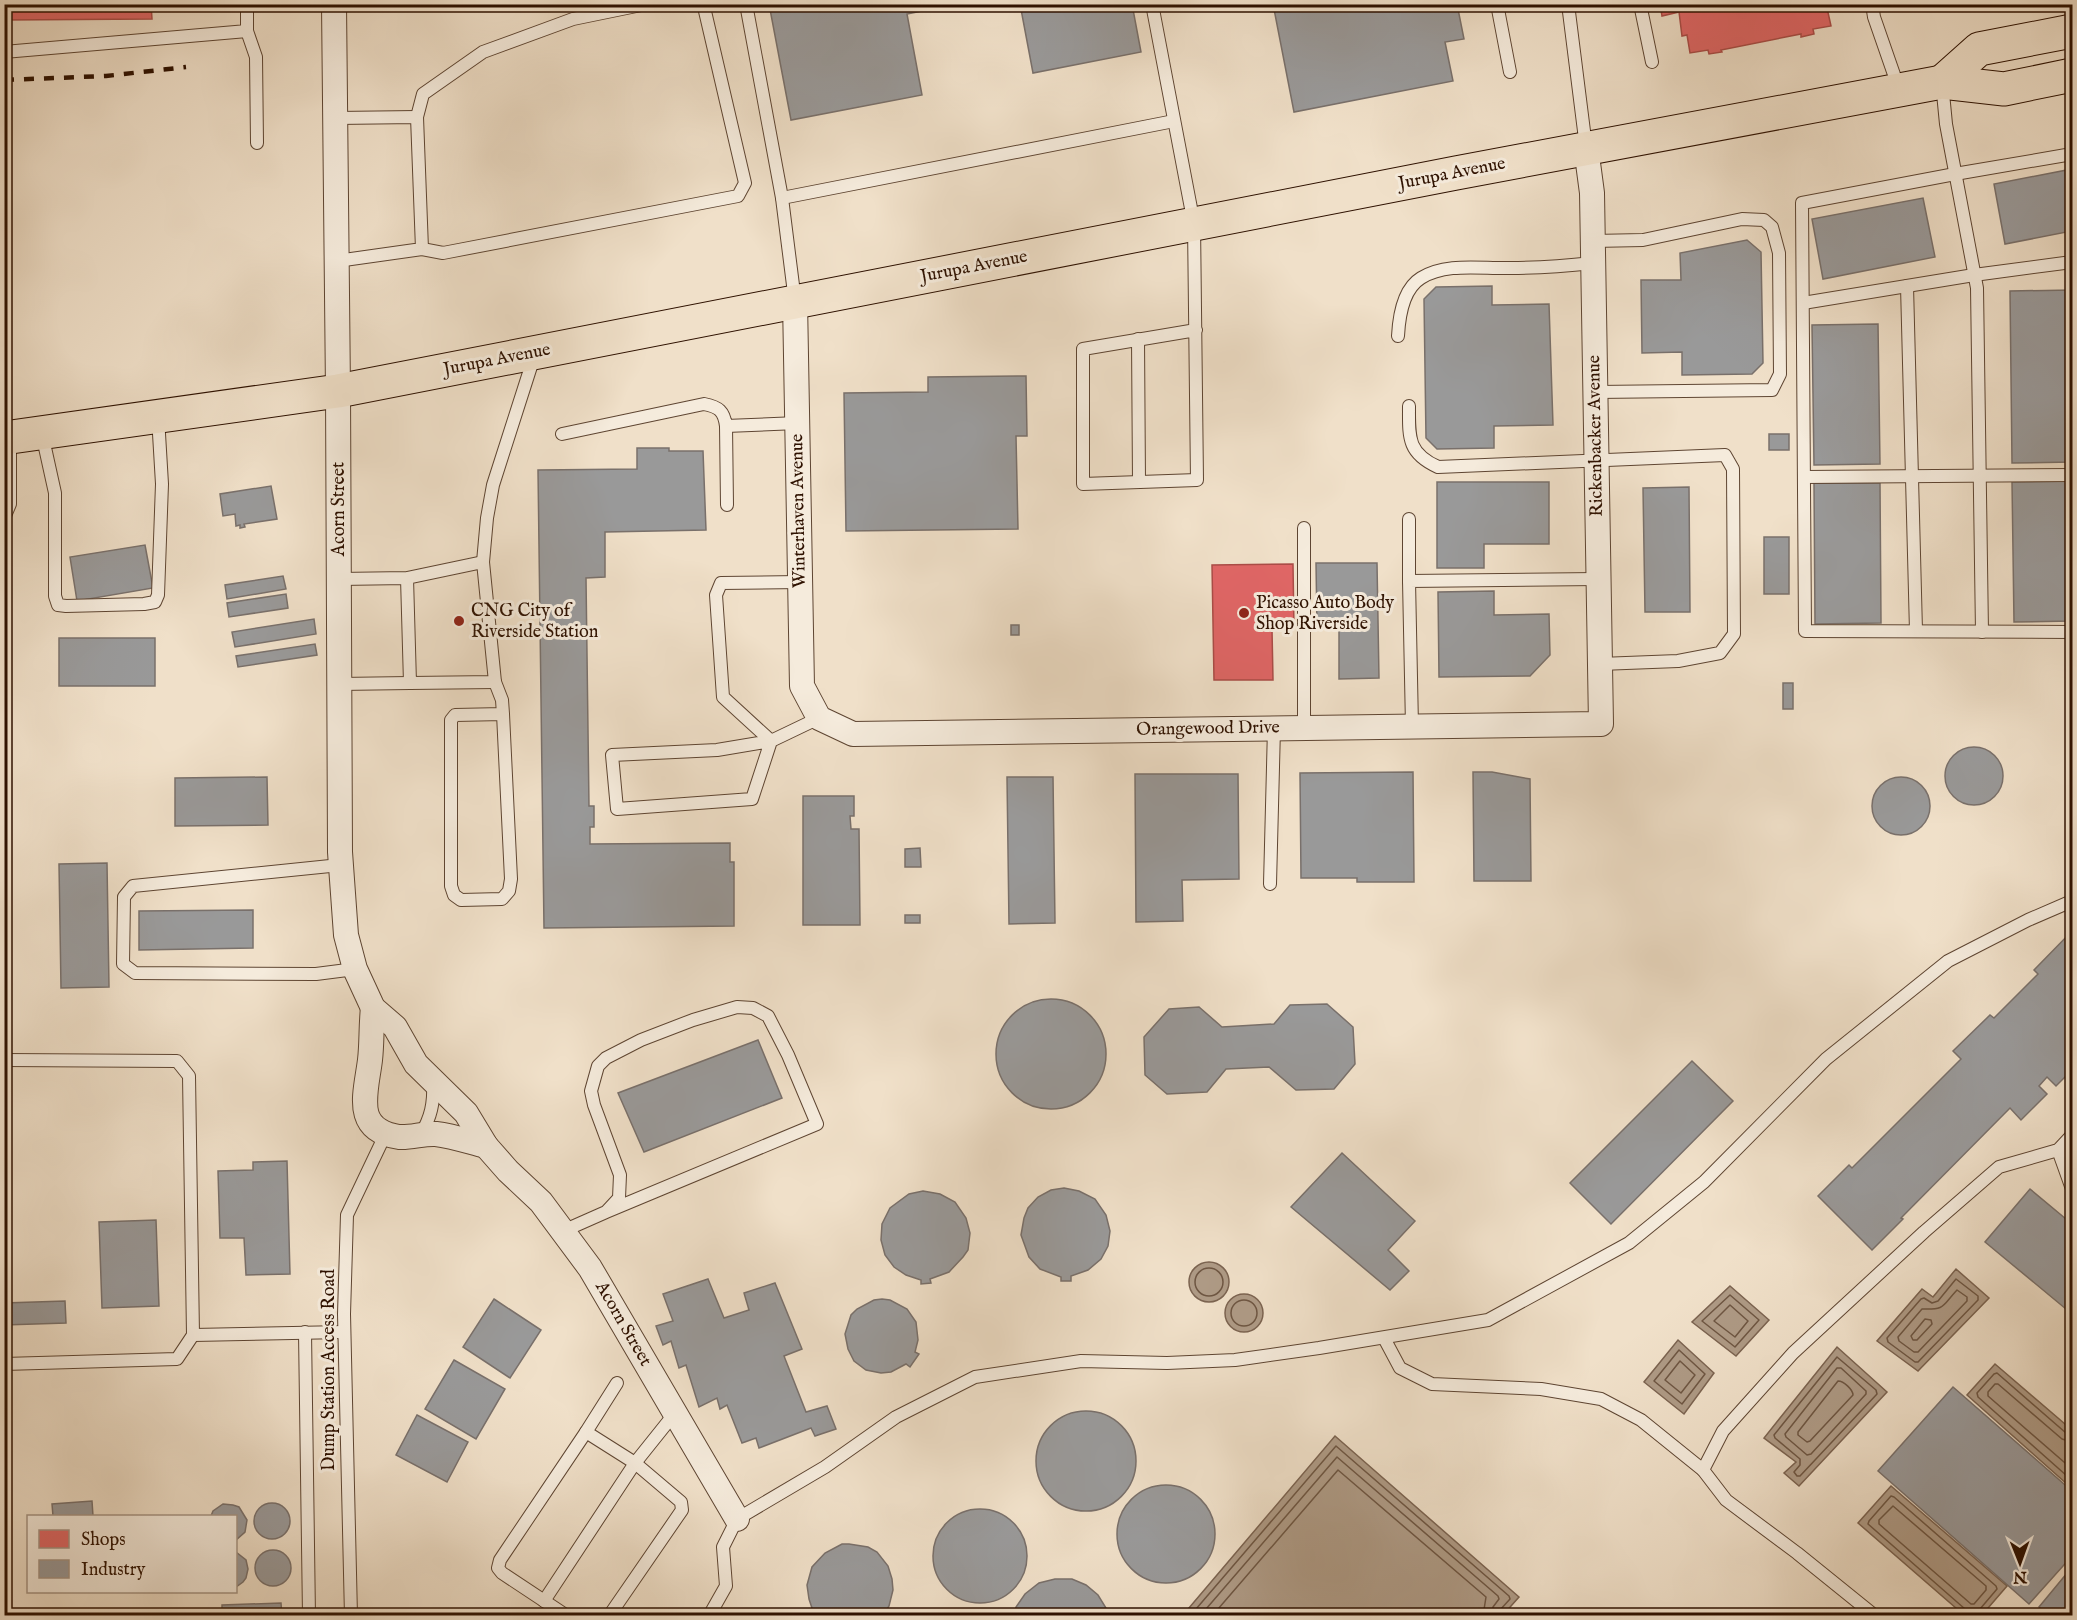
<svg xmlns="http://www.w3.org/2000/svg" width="2077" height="1620" font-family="'IM FELL English',serif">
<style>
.water{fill:#ae9a85;stroke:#7b6350;stroke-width:1.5}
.shops{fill:#e06666;stroke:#ab4c47;stroke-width:1.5}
.industry{fill:#999;stroke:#79706b;stroke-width:1.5}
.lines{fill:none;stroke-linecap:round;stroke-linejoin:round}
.shore{stroke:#6e5642;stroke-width:1.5}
.lane-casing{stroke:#5e4532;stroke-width:14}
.street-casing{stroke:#5e4532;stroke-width:26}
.primary-casing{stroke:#2e1100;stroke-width:35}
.lane{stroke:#f5ebdc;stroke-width:12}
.street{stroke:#f5ebdc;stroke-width:24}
.primary{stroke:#f0e0c9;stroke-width:33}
.rail{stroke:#2e1100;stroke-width:4.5;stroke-dasharray:10 10;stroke-linecap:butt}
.poi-dot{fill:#8f2418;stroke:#f5ebdc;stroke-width:2}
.labels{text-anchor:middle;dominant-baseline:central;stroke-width:6;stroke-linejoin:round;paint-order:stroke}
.street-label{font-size:18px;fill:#2e1100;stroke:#f5ebdc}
.poi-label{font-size:18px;fill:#2e1100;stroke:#f5ebdc;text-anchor:start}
</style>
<rect width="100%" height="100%" fill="#f0e0c9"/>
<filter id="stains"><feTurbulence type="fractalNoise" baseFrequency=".00333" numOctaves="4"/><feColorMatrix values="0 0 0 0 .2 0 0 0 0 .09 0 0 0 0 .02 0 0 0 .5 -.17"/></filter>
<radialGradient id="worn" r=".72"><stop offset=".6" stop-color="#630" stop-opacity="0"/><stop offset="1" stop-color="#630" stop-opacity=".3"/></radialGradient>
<g class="water">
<circle cx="1209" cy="1282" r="20"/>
<polygon points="1956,1269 1989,1298 1918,1371 1877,1341 1922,1289 1933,1297"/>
<polygon points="1730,1286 1769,1320 1736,1356 1692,1322"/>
<circle cx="1244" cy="1313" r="19"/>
<polygon points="1678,1340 1714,1373 1684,1414 1644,1382"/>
<polygon points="1837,1347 1887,1392 1799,1486 1784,1473 1796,1462 1764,1438"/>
<polygon points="1995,1364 2072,1430 2072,1480 2068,1485 1967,1395"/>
<polygon points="1335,1436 1519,1597 1503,1615 1183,1615"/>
<polygon points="1891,1486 2007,1586 1982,1615 1964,1615 1858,1523"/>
</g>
<g class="shops">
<polygon points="4,4 151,4 152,19 4,20"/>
<polygon points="1660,4 1832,4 1832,7 1827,8 1831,26 1813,29 1814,34 1801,37 1801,34 1721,50 1722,52 1709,54 1708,50 1690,53 1687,35 1682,36 1679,12 1662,16"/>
<polygon points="1293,564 1294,629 1272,629 1273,680 1214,680 1212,565"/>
</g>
<g class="industry">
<polygon points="769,4 957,4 907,14 922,95 791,120"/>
<polygon points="1020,4 1132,4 1141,52 1033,73"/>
<polygon points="1273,4 1457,4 1464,39 1445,42 1453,81 1294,112"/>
<polygon points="2072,169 2072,231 2005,244 1994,184"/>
<polygon points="1923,198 1935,257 1823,279 1812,219"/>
<polygon points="1747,240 1761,252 1763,363 1752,374 1682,375 1682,352 1642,353 1641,280 1681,280 1680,253"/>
<polygon points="1492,286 1492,305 1549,304 1553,425 1494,426 1494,448 1437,449 1426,438 1424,299 1436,287"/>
<polygon points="2072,290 2072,462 2012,463 2010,291"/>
<polygon points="1878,324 1880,464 1814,465 1812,325"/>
<polygon points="1026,376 1027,436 1016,436 1018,529 846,531 844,393 928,392 928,377"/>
<rect x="1769" y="434" width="20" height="16"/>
<polygon points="637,448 669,448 669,451 703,451 706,530 605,532 605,577 586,578 589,806 594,806 594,827 590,827 590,844 730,843 730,862 734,862 734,926 544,928 538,470 637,469"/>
<polygon points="2072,481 2072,621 2014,622 2012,482"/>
<polygon points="1437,482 1549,482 1549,544 1484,544 1484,568 1437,568"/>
<polygon points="1814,483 1880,483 1881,623 1815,624"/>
<polygon points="271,486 277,519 244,524 245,527 240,528 240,525 236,526 235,514 223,516 220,494"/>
<polygon points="1689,487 1690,612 1645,612 1643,488"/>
<rect x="1764" y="537" width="25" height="57"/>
<polygon points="145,545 153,588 77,601 70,557"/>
<polygon points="1316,563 1377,563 1379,678 1339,679 1339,628 1317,628"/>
<polygon points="283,576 286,589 227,599 225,585"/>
<polygon points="1494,591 1494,615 1549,614 1550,655 1530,676 1439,677 1438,592"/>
<polygon points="286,594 288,608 229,617 227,603"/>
<polygon points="314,619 316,634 235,647 232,632"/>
<rect x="1011" y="625" width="8" height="10"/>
<rect x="59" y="638" width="96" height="48"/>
<polygon points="315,644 317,655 238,667 236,656"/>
<rect x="1783" y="683" width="10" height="26"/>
<circle cx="1974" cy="776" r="29"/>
<polygon points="1413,772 1414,882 1357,882 1357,878 1301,878 1300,773"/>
<polygon points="1473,772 1492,772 1530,779 1531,881 1474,881"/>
<polygon points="1135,774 1238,774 1239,879 1182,880 1183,921 1136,922"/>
<polygon points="267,777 268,825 175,826 175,778"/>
<polygon points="1007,777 1053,777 1055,923 1009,924"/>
<circle cx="1901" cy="806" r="29"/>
<polygon points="803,796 854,796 854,816 850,816 851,829 859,829 860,925 803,925"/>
<polygon points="920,848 921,867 905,867 905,849"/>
<polygon points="107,863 109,987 61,988 59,864"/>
<polygon points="253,910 253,948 139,950 139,911"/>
<rect x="905" y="915" width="15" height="8"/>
<polygon points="2072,931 2072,1070 2056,1086 2047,1077 2039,1086 2047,1094 2021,1120 2010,1108 1901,1218 1903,1219 1872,1250 1818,1196 1849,1165 1852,1168 1961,1059 1953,1051 1990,1015 1994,1018 2038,974 2034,970"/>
<circle cx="1051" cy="1054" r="55"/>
<polygon points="1327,1004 1353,1027 1355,1064 1334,1089 1296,1090 1269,1067 1226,1069 1207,1092 1167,1094 1145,1075 1144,1037 1169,1009 1199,1007 1222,1027 1274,1024 1290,1005"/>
<polygon points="758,1040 782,1098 644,1152 618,1093"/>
<polygon points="1692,1061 1733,1101 1611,1224 1570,1183"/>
<polygon points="1342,1153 1415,1221 1388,1250 1409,1271 1390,1290 1291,1207"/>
<polygon points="287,1161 290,1274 246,1275 244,1238 220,1238 218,1171 253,1170 253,1162"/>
<polygon points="1064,1188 1079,1191 1095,1199 1106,1215 1110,1231 1108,1246 1101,1259 1088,1270 1071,1276 1071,1281 1061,1281 1061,1277 1040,1269 1029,1257 1021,1235 1024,1218 1028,1208 1038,1197 1051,1190"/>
<polygon points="2030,1189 2072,1224 2072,1314 1985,1242"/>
<polygon points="923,1191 940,1194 955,1202 966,1218 970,1233 968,1250 963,1257 949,1272 930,1279 931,1283 921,1284 921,1280 906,1275 894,1267 885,1255 881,1240 882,1224 890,1208 909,1194"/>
<polygon points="156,1220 159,1306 102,1308 99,1222"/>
<polygon points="708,1279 724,1318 749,1310 744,1293 775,1283 802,1349 784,1356 806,1412 827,1406 836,1429 815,1436 811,1428 759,1448 756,1438 742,1443 727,1405 720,1409 717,1398 699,1407 686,1365 679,1368 671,1341 663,1345 656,1326 673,1321 663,1294"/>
<polygon points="494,1299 541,1330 510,1378 463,1347"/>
<polygon points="882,1299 890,1300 907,1309 916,1322 918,1340 915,1352 919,1354 910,1367 906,1364 891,1372 881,1373 866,1370 854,1361 848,1349 845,1334 851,1315 857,1309 874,1300"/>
<polygon points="65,1301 66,1323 4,1325 4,1303"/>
<polygon points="454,1360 505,1389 476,1439 425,1409"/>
<polygon points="1953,1387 2072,1491 2072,1556 2029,1604 1878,1471"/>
<circle cx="1086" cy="1461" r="50"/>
<polygon points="417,1415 468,1442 447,1482 396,1455"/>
<circle cx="1166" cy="1534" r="49"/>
<polygon points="92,1501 93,1516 53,1516 52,1504"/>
<circle cx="272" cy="1521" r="18"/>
<polygon points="223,1504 233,1505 239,1507 247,1520 245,1532 236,1540 236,1516 211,1516 213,1511"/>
<circle cx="980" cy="1556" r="47"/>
<polygon points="842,1544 849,1544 868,1547 877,1552 888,1566 892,1579 893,1590 889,1606 883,1616 819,1616 812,1608 809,1599 807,1585 812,1567 825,1553"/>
<circle cx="273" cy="1568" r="18"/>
<polygon points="236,1552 246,1560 248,1569 246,1578 243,1582 236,1587"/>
<polygon points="2072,1567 2072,1616 2049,1616 2039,1607"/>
<polygon points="1055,1579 1072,1579 1086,1585 1098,1595 1106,1608 1108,1616 1014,1616 1016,1607 1025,1594 1039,1583"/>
<polygon points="281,1603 282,1616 222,1616 222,1605"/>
</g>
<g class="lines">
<g class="shore">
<circle cx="1209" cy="1282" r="14"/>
<polygon points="1956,1279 1978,1296 1978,1300 1918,1362 1915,1362 1888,1342 1887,1338 1921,1299 1924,1298 1932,1303 1938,1301"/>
<path d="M 1957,1290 L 1967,1297 L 1967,1301 L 1918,1352 L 1914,1352 L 1899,1341 L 1898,1337 L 1922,1309 C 1946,1310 1942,1306 1957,1290 Z"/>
<polygon points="1730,1295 1759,1320 1735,1347 1702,1321"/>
<circle cx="1244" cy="1313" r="13"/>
<polygon points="1730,1305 1748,1321 1735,1337 1714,1321"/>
<polygon points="1925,1319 1931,1320 1932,1324 1917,1340 1913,1340 1911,1336"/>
<polygon points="1679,1350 1705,1374 1682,1404 1654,1381"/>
<polygon points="1837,1357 1876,1390 1877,1394 1800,1476 1797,1476 1794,1472 1800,1465 1800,1459 1775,1438 1774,1435"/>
<polygon points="1680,1361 1695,1375 1681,1393 1665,1380"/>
<polygon points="1837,1368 1841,1368 1866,1391 1866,1394 1811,1454 1807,1455 1786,1437 1785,1434"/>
<path d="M 1838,1381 C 1844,1381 1853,1390 1853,1395 L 1810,1441 L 1807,1442 L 1798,1435 L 1798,1432 Z"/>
<polyline points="2072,1434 2066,1433 1997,1373 1994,1374 1977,1393 1978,1397 2067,1476 2072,1477"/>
<polyline points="2072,1442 2062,1439 1998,1384 1995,1384 1988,1392 1988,1396 2072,1469"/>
<polygon points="1893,1506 1986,1586 1986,1590 1974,1604 1971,1604 1879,1524 1879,1520"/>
<polyline points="1190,1616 1336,1446 1509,1596 1510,1599 1500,1610 1499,1616"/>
<polyline points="1200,1616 1337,1457 1498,1596 1499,1599 1493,1607 1492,1616"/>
<polyline points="1212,1616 1338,1470 1486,1597 1483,1616"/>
<polyline points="1967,1616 1965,1609 1868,1524 1869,1521 1891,1496 1894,1497 1996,1586 1997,1589 1980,1609 1978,1616"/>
</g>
<g class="lane-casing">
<g id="lane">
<polyline points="746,4 782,198"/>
<polyline points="1152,4 1194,224 1197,480 1083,484 1083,349 1196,330"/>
<polyline points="1497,4 1510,72"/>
<polyline points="1568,4 1586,147"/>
<polyline points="1640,4 1652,62"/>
<polyline points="1872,4 1874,17 1899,89"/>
<polyline points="247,31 256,57 257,143"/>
<polyline points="4,52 247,31 247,4"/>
<polyline points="1942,83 1946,124 1977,288 1982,632"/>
<polyline points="417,117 423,94 483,52 573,19 646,4"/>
<polyline points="336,118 417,117 422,249 337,261"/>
<polyline points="2072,154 1955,174 1802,203 1805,631 2072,632"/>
<polyline points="1593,241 1643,240 1742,219 1764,220 1772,227 1779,253 1780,374 1772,390 1596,392"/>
<polyline points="422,249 443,253 738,196 745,183 704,7 698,4"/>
<polyline points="1907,286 1916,631"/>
<polyline points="795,301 782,198 1174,121"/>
<polyline points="1803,303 1974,275 2072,262"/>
<path d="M 1398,336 C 1399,317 1403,289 1421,278 C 1446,262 1482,269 1511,268 C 1538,268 1566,266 1593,263"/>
<polyline points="1138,339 1139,482"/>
<path d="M 1409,406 C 1409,437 1407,453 1438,467 L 1725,455 L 1733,469 L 1734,634 L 1720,653 L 1678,661 L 1600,664"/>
<polyline points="726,426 727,505"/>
<polyline points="42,434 55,493 55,596 58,605 66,606 144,604 155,602 158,595 162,484 158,417"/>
<path d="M 562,434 L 704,404 C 719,407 724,411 726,426 L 798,423"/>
<polyline points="1804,477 2072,475"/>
<polyline points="4,518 10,504 10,439"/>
<polyline points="1409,519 1409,581"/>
<polyline points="1304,528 1304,728"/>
<polyline points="483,562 487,518 493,485 534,357"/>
<polyline points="339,579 407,578 483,562 495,682 410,683 407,578"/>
<polyline points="800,582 721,583 716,595 723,697 771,741 752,799 617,809 612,755 717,750 771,741 819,718"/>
<polyline points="495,682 502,700 503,714 511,879 509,891 502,899 461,900 454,895 451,886 451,720 455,715 503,714"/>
<polyline points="339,684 410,683"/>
<polyline points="1412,726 1409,581 1598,579"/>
<polyline points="340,865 133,886 124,897 123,964 135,973 316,974 355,969"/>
<polyline points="1270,884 1274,728"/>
<polyline points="4,1060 177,1061 189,1076 193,1335 177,1359 4,1364"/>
<path d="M 421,1134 C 431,1117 434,1103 433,1084"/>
<polyline points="2058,1150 2072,1189"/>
<polyline points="563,1231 606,1212 619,1198 620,1175 594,1105 591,1091 598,1066 606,1058 641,1040 693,1020 737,1007 753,1008 768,1016 788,1055 817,1124 606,1212"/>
<polyline points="305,1332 309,1616"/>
<polyline points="193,1335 344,1332"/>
<polyline points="1384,1338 1400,1368 1432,1384 1541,1389 1601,1399 1641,1420 1703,1470"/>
<polyline points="586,1432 617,1383"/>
<polyline points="544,1601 635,1463 675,1413"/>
<polyline points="351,1616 344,1314 347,1215 386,1133"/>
<polyline points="567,1616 502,1573 498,1568 500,1560 586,1432 635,1463 681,1502 682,1510 609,1616"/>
<polyline points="709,1616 726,1586 723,1547 737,1519 825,1467 896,1417 975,1377 1081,1361 1167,1363 1235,1360 1319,1348 1488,1320 1629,1243 1704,1182 1826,1059 1948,961 2028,920 2072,901"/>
<polyline points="1875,1616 1797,1553 1726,1500 1703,1470 1723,1431 1793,1353 1924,1232 1999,1167 2058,1150 2072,1135"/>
</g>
</g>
<g class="street-casing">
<g id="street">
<polyline points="334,4 338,391 340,852 346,935 355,969 373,1008 395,1027 416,1064 466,1113 486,1146 508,1171 541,1202 590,1268 737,1519"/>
<polyline points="795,301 802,686 819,718 853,734 1601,724 1592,193 1586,148"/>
<path d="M 373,1008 C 371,1025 372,1043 370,1060 C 366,1093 352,1130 399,1137 C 411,1138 424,1133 436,1134 C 453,1136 470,1142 486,1146"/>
</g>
</g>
<g class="primary-casing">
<g id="primary">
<polyline points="1942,82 1979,49 2072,31"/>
<polyline points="4,438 338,391 1456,173 1942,82 2004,89 2072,75"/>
</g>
</g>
<use href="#lane" class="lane"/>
<use href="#street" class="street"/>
<use href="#primary" class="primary"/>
<polyline class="rail" points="4,80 106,76 186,67"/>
</g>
<g class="poi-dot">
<circle cx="1244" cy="613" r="6"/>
<circle cx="459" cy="621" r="6"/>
</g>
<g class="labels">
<g class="street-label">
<text transform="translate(1452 174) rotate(-11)">Jurupa Avenue</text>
<text transform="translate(974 267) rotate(-11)">Jurupa Avenue</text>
<text transform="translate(497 360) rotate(-11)">Jurupa Avenue</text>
<text transform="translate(1596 436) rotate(-91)">Rickenbacker Avenue</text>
<text transform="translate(339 509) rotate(-90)">Acorn Street</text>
<text transform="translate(799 511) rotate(-91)">Winterhaven Avenue</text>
<text transform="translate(1208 729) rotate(-1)">Orangewood Drive</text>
<text transform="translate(623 1324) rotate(60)">Acorn Street</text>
<text transform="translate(329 1370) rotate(-90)">Dump Station Access Road</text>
</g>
<g class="poi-label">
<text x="1256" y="603">Picasso Auto Body<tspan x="1256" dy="21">Shop Riverside</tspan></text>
<text x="471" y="611">CNG City of<tspan x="471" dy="21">Riverside Station</tspan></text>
</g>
</g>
<rect width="2077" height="1620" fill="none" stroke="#f0e0c9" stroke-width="24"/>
<rect x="6" y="6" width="2065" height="1608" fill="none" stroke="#2e1100" stroke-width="3"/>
<rect x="12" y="12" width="2053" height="1596" fill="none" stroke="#2e1100" stroke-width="1.5"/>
<rect x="27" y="1515" width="210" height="78" fill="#f5ebdc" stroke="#a59484" stroke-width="1.5"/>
<rect x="39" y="1530" width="30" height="18" fill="#e06666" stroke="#a59484" stroke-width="1.5"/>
<text x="81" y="1545" font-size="18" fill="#2e1100">Shops</text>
<rect x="39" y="1560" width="30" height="18" fill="#999999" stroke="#a59484" stroke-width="1.5"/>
<text x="81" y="1575" font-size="18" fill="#2e1100">Industry</text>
<g transform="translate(2020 1563) rotate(179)" stroke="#f5ebdc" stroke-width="4.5" paint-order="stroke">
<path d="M0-4.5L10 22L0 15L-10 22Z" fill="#2e1100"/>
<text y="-9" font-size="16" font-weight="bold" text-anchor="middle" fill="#2e1100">N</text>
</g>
<rect width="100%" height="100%" filter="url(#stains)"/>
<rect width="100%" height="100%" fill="url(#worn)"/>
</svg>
